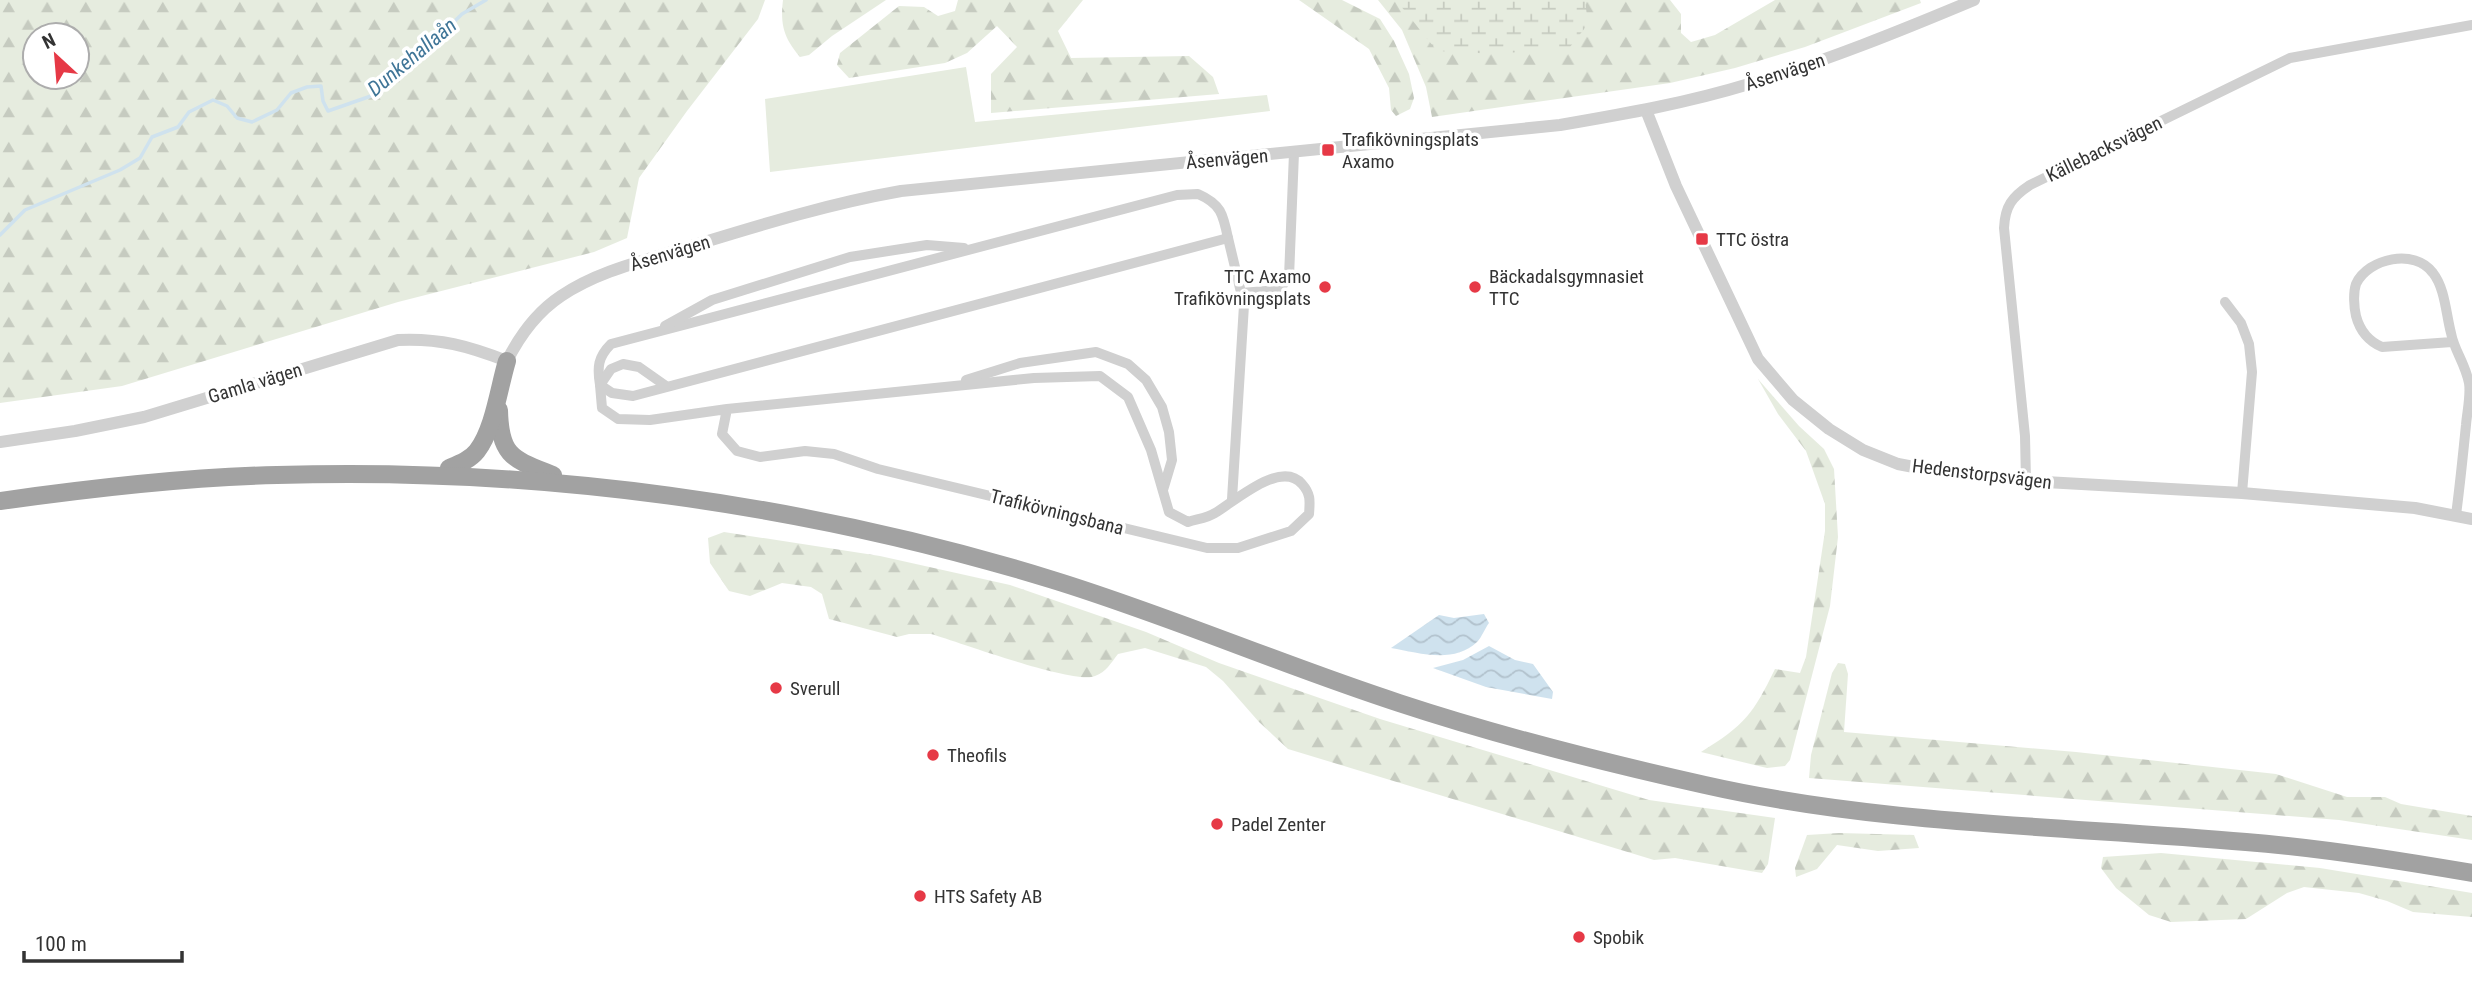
<svg xmlns="http://www.w3.org/2000/svg" width="2472" height="986" font-family="'Roboto Condensed',sans-serif">
<style>
.forest{fill:url(#forest-firs);fill-rule:evenodd}
.wetland{fill:url(#wetland-marsh)}
.green{fill:#e6ecdf}
.water{fill:url(#water-waves)}
.lines{fill:none;stroke-linecap:round;stroke-linejoin:round}
.stream{stroke:#cfe2ee;stroke-width:3.5}
.minor{stroke:#d0d0d0;stroke-width:10}
.tertiary{stroke:#d0d0d0;stroke-width:12}
.trunk{stroke:#a2a2a2;stroke-width:18}
.poi-dot{fill:#e63946;stroke:#fff;stroke-width:2.5}
.labels{text-anchor:middle;dominant-baseline:central;stroke-width:7;stroke-linejoin:round;paint-order:stroke}
.street-label{font-size:19px;fill:#333;stroke:#fff}
.poi-label{font-size:19px;fill:#333;stroke:#fff;text-anchor:start}
.water-label{font-size:21px;font-style:italic;fill:#3f7597;stroke:#fff}
</style>
<defs>
<pattern id="forest-firs" width="22" height="20" patternUnits="userSpaceOnUse" patternTransform="scale(1.75)"><rect width="22" height="20" fill="#e6ecdf"/><path d="M5 1l3.5 6h-7zM16 11l3.5 6h-7z" fill="#c6cbc0"/></pattern>
<pattern id="wetland-marsh" width="20" height="14" patternUnits="userSpaceOnUse" patternTransform="scale(1.75)"><rect width="20" height="14" fill="#e6ecdf"/><path d="M1 5h8M5 5V1M11 12h8M15 12V8" fill="none" stroke="#c6cbc0"/></pattern>
<pattern id="water-waves" width="16" height="10" patternUnits="userSpaceOnUse" patternTransform="scale(1.75)"><rect width="16" height="10" fill="#cfe2ee"/><path d="M0 5q4-4 8 0t8 0" fill="none" stroke="#b2c2cd"/></pattern>
</defs>
<rect width="100%" height="100%" fill="#fff"/>
<g class="forest">
<path d="M 0,0 L 765,0 L 758,19 L 687,111 L 639,178 L 627,238 L 594,252 L 398,302 L 122,386 L 0,403 ZM 35,35 L 77,35 L 77,77 L 35,77 Z"/>
<path d="M 783,0 L 886,0 L 832,36 L 809,55 L 800,57 C 784,38 780,25 783,0 Z"/>
<polygon points="958,0 1083,0 1058,31 1071,58 1189,56 1213,77 1219,94 991,113 991,74 1017,47 997,26 967,53 945,63 849,78 837,65 840,53 899,6 924,7 938,16 955,11"/>
<polygon points="1299,0 1342,0 1380,19 1394,41 1409,74 1414,98 1410,109 1396,116 1391,110 1389,88 1369,49"/>
<polygon points="1378,0 1670,0 1681,14 1681,33 1691,42 1715,35 1775,0 1920,0 1921,3 1805,47 1735,68 1670,83 1432,117 1426,87 1402,30"/>
<path d="M 1758,379 L 1799,426 L 1824,449 L 1834,469 L 1838,537 L 1830,606 L 1790,760 L 1785,766 L 1767,768 L 1701,752 C 1745,725 1753,714 1775,669 L 1800,673 L 1806,657 L 1825,531 L 1825,504 L 1806,451 L 1778,414 Z"/>
<path d="M 724,532 L 880,556 L 1010,585 L 1146,632 L 1219,663 L 1380,719 L 1649,800 L 1775,818 L 1768,864 L 1762,873 L 1675,858 L 1654,860 L 1288,749 L 1259,722 L 1223,681 L 1206,667 L 1145,648 L 1118,654 C 1111,663 1106,672 1095,676 C 1074,685 959,642 931,634 L 909,634 L 897,637 L 829,619 L 822,594 L 811,587 L 782,583 L 750,596 L 729,591 L 710,563 L 708,538 Z"/>
<polygon points="1838,663 1845,664 1848,674 1844,732 2076,752 2276,774 2347,797 2385,797 2401,804 2472,816 2472,840 2339,820 1809,778 1811,755 1832,673"/>
<polygon points="1839,833 1914,835 1919,848 1878,851 1837,845 1817,869 1796,877 1795,868 1807,835"/>
<polygon points="2161,853 2320,868 2472,893 2472,917 2413,912 2387,901 2359,893 2304,887 2287,893 2246,919 2171,922 2149,915 2116,888 2101,868 2103,857"/>
</g>
<polygon class="wetland" points="1396,0 1585,0 1588,24 1570,47 1498,54 1437,51"/>
<polygon class="green" points="966,67 975,122 1267,95 1270,111 770,172 765,99"/>
<g class="water">
<path d="M 1484,614 L 1489,623 C 1485,628 1482,637 1477,642 C 1454,664 1419,653 1391,648 L 1439,615 L 1454,618 Z"/>
<polygon points="1489,646 1515,660 1533,664 1553,692 1552,699 1486,687 1433,668 1463,660"/>
</g>
<g class="lines">
<polyline class="stream" points="0,235 25,210 120,170 140,158 152,137 178,127 189,112 213,100 227,106 237,118 252,122 277,110 291,93 307,87 321,86 323,101 328,111 371,96 382,78 418,57 462,14 486,0"/>
<g class="minor">
<path d="M 1198,194 C 1221,204 1223,214 1228,238 L 633,396 L 612,393 L 600,385 C 597,367 598,357 611,344 L 1177,195 Z"/>
<polyline points="1228,238 1244,305 1232,499"/>
<polyline points="1241,293 1279,290 1289,277 1294,153"/>
<polyline points="2225,302 2241,323 2249,344 2252,372 2242,493"/>
<polyline points="665,326 712,300 850,257 927,245 964,248"/>
<path d="M 2452,342 L 2382,347 C 2368,341 2360,331 2356,316 C 2354,307 2353,293 2356,284 C 2368,258 2415,248 2433,273 C 2445,288 2446,314 2451,333 C 2454,350 2465,363 2469,383 C 2471,396 2467,412 2466,425 C 2463,455 2460,485 2456,515"/>
<polyline points="966,380 1020,363 1096,352 1128,364 1146,380 1162,407 1169,432 1172,460 1163,490"/>
<path d="M 666,386 L 639,367 L 623,364 L 611,369 L 600,385 L 602,408 L 618,419 L 650,420 L 727,409 L 1034,378 L 1100,376 L 1128,397 L 1151,450 L 1169,512 L 1188,522 C 1197,519 1207,518 1215,513 C 1234,502 1281,459 1302,484 C 1311,494 1310,501 1309,514 L 1291,531 L 1238,548 L 1207,548 L 878,469 L 834,454 L 805,451 L 760,457 L 737,451 L 722,434 L 727,409"/>
<path d="M 2026,481 L 2025,436 L 2004,228 C 2005,206 2012,197 2030,185 L 2290,58 L 2472,25"/>
</g>
<g class="tertiary">
<polyline points="1646,110 1676,186 1758,359 1793,400 1829,429 1863,450 1898,464 1935,471 2026,481 2242,493 2415,508 2472,519"/>
<path d="M 0,442 L 75,431 L 144,417 L 398,340 C 440,338 468,346 507,361 C 520,335 537,312 561,296 C 598,271 643,261 685,248 C 757,226 827,204 901,191 L 1560,125 C 1624,114 1687,103 1749,84 C 1826,61 1900,31 1974,0"/>
</g>
<g class="trunk">
<path d="M 499,410 C 500,457 513,459 553,475"/>
<path d="M 449,468 C 459,464 470,460 477,451 C 494,429 499,387 507,361"/>
<path d="M 0,501 C 92,488 185,477 277,475 C 537,467 804,503 1053,580 C 1170,616 1282,665 1399,703 C 1499,736 1602,762 1705,785 C 1882,825 2066,826 2246,842 C 2322,848 2397,860 2472,873"/>
</g>
</g>
<g class="poi-dot">
<rect x="1321" y="143" width="14" height="14" rx="3.5"/>
<rect x="1695" y="232" width="14" height="14" rx="3.5"/>
<circle cx="1325" cy="287" r="7"/>
<circle cx="1475" cy="287" r="7"/>
<circle cx="776" cy="688" r="7"/>
<circle cx="933" cy="755" r="7"/>
<circle cx="1217" cy="824" r="7"/>
<circle cx="920" cy="896" r="7"/>
<circle cx="1579" cy="937" r="7"/>
</g>
<g class="labels">
<g class="street-label">
<text transform="translate(1785 72) rotate(-18)">Åsenvägen</text>
<text transform="translate(2104 149) rotate(-26)">Källebacksvägen</text>
<text transform="translate(1227 159) rotate(-5)">Åsenvägen</text>
<text transform="translate(670 253) rotate(-17)">Åsenvägen</text>
<text transform="translate(255 383) rotate(-17)">Gamla vägen</text>
<text transform="translate(1982 474) rotate(7)">Hedenstorpsvägen</text>
<text transform="translate(1057 512) rotate(14)">Trafikövningsbana</text>
</g>
<g class="poi-label">
<text x="1342" y="139">Trafikövningsplats<tspan x="1342" dy="22">Axamo</tspan></text>
<text x="1716" y="239">TTC östra</text>
<text x="1311" y="276" text-anchor="end">TTC Axamo<tspan x="1311" dy="22">Trafikövningsplats</tspan></text>
<text x="1489" y="276">Bäckadalsgymnasiet<tspan x="1489" dy="22">TTC</tspan></text>
<text x="790" y="688">Sverull</text>
<text x="947" y="755">Theofils</text>
<text x="1231" y="824">Padel Zenter</text>
<text x="934" y="896">HTS Safety AB</text>
<text x="1593" y="937">Spobik</text>
</g>
<g class="water-label">
<text transform="translate(412 57) rotate(-40)">Dunkehallaån</text>
</g>
</g>
<g transform="translate(56 56) rotate(334)"><circle r="33" fill="#ffffff" stroke="#adadad" stroke-width="2"/>
<path d="M0-5L12 26L0 18L-12 26Z" fill="#e63946"/>
<text y="-10" font-size="19" font-weight="bold" text-anchor="middle" fill="#333333">N</text>
</g>
<path d="M24 951v10h158v-10" fill="none" stroke="#333333" stroke-width="3.5"/>
<text x="35" y="951" font-size="21" fill="#333333" stroke="#ffffff" stroke-width="5" paint-order="stroke">100 m</text>
</svg>
